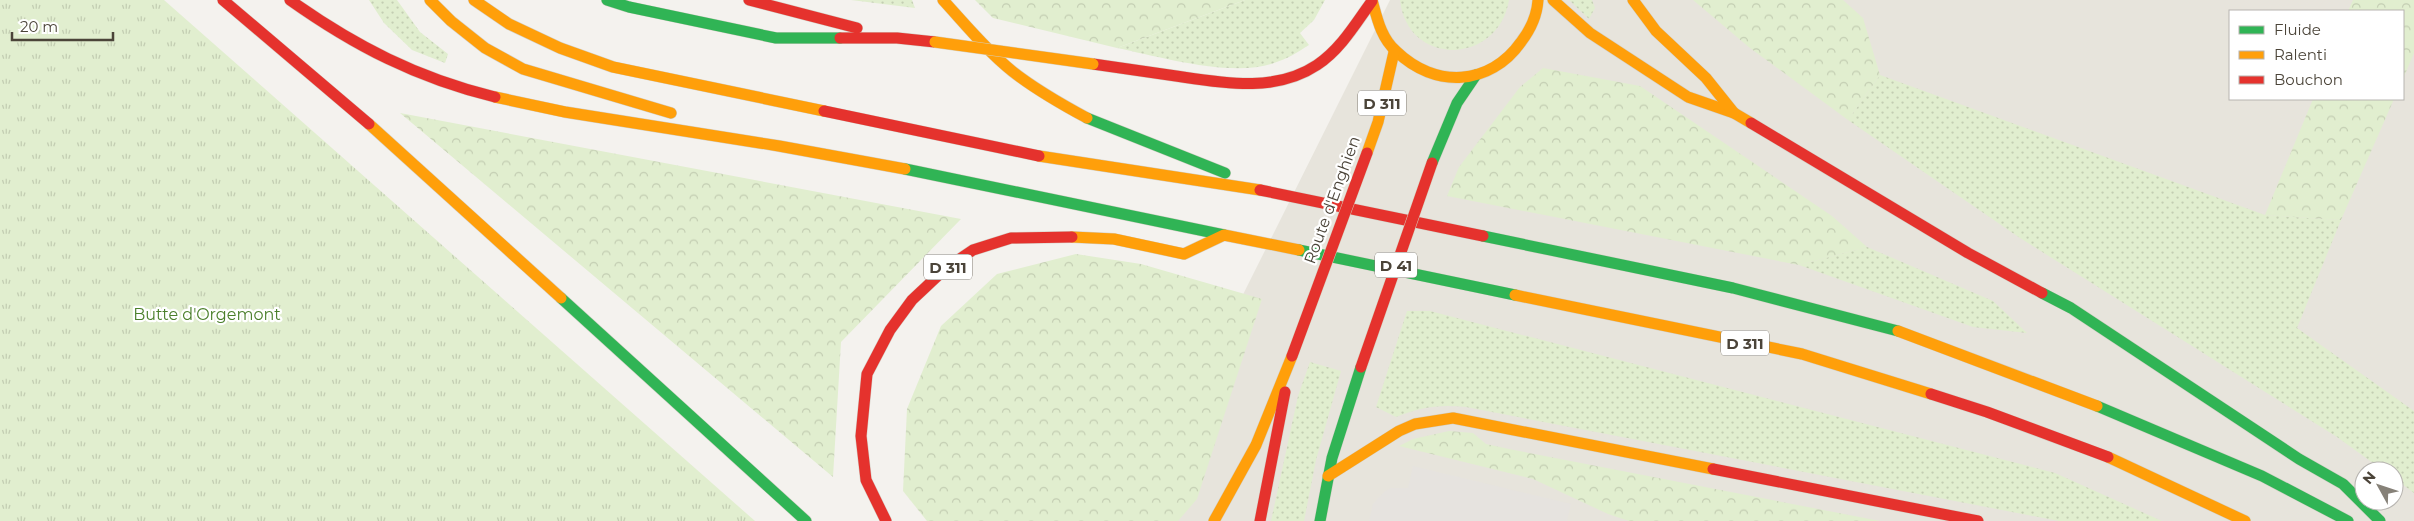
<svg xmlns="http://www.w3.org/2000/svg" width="2414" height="521" font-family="Montserrat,sans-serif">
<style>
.residential{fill:#e7e4dc;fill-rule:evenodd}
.grass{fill:url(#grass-dots)}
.forest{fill:url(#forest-crowns)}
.park{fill:url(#park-tufts)}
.parking{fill:#e6e3df}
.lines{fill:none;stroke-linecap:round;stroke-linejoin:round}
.fast-casing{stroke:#d3cfc5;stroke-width:12}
.slow-casing{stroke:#d3cfc5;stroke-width:12}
.jam-casing{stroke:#d3cfc5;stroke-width:12}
.fast{stroke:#30b455;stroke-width:11}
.slow{stroke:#ff9f0a;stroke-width:11}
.jam{stroke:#e5322d;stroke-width:11}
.slow-bridge-casing{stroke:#d6cebb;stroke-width:12;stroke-linecap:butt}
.jam-bridge-casing{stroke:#d6cebb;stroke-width:12;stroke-linecap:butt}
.slow-bridge{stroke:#ff9f0a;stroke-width:11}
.jam-bridge{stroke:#e5322d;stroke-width:11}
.labels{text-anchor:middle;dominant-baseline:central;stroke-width:4.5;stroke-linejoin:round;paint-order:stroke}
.shield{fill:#fff;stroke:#817c74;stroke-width:1}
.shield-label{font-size:15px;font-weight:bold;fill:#4b4439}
.street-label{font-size:16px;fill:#4b4439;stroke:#fff}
.park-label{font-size:16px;fill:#4a7f2a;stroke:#fff}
</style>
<defs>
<pattern id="grass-dots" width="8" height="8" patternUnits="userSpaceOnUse" patternTransform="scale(1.25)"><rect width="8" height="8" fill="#e1eecf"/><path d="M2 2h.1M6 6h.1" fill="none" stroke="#c3cdb2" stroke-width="1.8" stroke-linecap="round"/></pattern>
<pattern id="forest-crowns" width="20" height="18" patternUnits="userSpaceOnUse" patternTransform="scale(1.25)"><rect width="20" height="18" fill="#e1eecf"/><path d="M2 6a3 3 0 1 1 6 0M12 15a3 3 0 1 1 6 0" fill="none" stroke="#c3cdb2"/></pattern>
<pattern id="park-tufts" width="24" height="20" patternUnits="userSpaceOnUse" patternTransform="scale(1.25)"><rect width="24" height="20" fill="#e1eecf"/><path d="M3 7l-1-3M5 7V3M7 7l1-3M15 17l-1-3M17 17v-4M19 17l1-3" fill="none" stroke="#c3cdb2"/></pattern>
</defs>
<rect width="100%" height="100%" fill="#f4f2ee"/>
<path class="residential" d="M 1390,0 L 2414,0 L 2414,521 L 1130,521 ZM 2230,11 L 2403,11 L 2403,99 L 2230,99 ZM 2364,471 L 2394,471 L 2394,501 L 2364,501 Z"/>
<g class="grass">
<polygon points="369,0 397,0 420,32 448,54 445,63 412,50 384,23"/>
<polygon points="851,0 912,0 915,8"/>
<path d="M 1245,0 L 1325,0 L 1314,20 L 1300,33 L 1309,45 C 1298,52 1287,59 1274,63 C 1232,78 1161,57 1117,48 Z"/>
<path d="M 1400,0 L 1509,0 C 1498,66 1407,67 1400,0 Z"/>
<polygon points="1569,0 1592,0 1595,8 1589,19"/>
<polygon points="1880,75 2265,215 2341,220 2297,328 2414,411 2414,493 2394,478 2394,471 2384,471 2337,437 2020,238 1848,120"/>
<polygon points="1867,247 1993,301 2027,333 1973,327 1799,265"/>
<path d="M 1407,311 L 1430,311 L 2055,473 L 2162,521 L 2059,521 L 1466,407 C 1440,404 1420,407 1396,417 L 1376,407 Z"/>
<polygon points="1310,362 1341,371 1316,460 1304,521 1271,521 1298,396"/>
</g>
<g class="forest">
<polygon points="975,0 1245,0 1117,48 993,18"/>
<polygon points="1693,0 1843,0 1863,18 1880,75 1848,120 1750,48"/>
<polygon points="2353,0 2414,0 2414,53 2403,79 2403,11 2348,11"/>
<polygon points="1543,68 1640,86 1832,216 1867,247 1799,265 1447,196 1459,167 1520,87"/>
<polygon points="2313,99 2394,99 2341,220 2265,215"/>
<polygon points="400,113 961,219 841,342 833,477"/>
<polygon points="1076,254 1141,264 1262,299 1197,499 1178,521 927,521 903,491 907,409 941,326 997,274"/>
<polygon points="1449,431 1473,433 1486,444 1509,449 1880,521 1629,521 1608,514 1533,479 1399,446 1413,439"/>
</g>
<polygon class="park" points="0,0 164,0 755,521 0,521"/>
<polygon class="parking" points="1413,466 1571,504 1567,521 1369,521 1373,504 1384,492 1391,488 1408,488"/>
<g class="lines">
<g class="fast-casing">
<g id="fast">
<polyline points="607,0 629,7 776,38 840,38"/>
<polyline points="1087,118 1225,173"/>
<polyline points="1432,163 1457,103 1476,75"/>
<polyline points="905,169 1224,235"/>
<polyline points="1483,236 1733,288 1898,331"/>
<polyline points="1299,250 1515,295"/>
<polyline points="2042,293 2071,308 2299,459 2343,484 2380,521"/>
<polyline points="561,298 806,521"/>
<polyline points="2097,406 2262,476 2348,521"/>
<polyline points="1320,521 1332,458 1361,367"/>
</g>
</g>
<g class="slow-casing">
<g id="slow">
<polyline points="430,0 451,21 485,48 523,69 671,113"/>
<polyline points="474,0 509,24 560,48 613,67 824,111"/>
<path d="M 943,0 C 965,24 987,51 1012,71 C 1036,90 1061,104 1087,118"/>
<path d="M 1372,0 C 1377,18 1381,38 1396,51 C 1435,89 1490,86 1521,42 C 1531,29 1537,16 1538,0"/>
<polyline points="1553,0 1590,33 1688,97 1734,113 1751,123"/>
<polyline points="1633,0 1656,31 1706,78 1734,113"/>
<polyline points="495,97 565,112 779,146 905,169"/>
<polyline points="369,124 561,298"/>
<polyline points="1367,153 1378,122 1394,52"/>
<polyline points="1039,156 1260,190"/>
<polyline points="1072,237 1114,239 1184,254 1224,235 1299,250"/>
<polyline points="1515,295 1802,354 1931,394"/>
<polyline points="1898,331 2097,406"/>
<polyline points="2108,457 2245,521"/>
<polyline points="1328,476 1399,431 1415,424 1453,418 1713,469"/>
<polyline points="1214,521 1256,445 1292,356"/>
</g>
</g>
<g class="jam-casing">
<g id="jam">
<polyline points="223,0 369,124"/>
<path d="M 290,0 C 355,46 417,78 495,97"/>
<polyline points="749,0 857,28"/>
<polyline points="840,38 897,38 935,42"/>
<path d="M 1093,64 C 1121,68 1149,72 1176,76 C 1223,83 1275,93 1317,65 C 1341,49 1356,23 1372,1"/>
<polyline points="824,111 1039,156"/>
<polyline points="1751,123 1968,253 2042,293"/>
<polyline points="1260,190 1483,236"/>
<polyline points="1931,394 1987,412 2108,457"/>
<polyline points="1713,469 1978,521"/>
<polyline points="886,521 866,480 861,436 867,374 890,330 912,300 945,269 973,250 1011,238 1072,237"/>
<polyline points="1260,521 1285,392"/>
</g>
</g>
<use href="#fast" class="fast"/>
<use href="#slow" class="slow"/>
<use href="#jam" class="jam"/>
<g class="slow-bridge-casing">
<polyline id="slow-bridge" points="935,42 1093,64"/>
</g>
<g class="jam-bridge-casing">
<g id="jam-bridge">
<polyline points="1292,356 1367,153"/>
<polyline points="1361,367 1432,163"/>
</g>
</g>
<use href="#slow-bridge" class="slow-bridge"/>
<use href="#jam-bridge" class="jam-bridge"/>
</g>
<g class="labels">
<g class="shield">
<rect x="1358" y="90.5" width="48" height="25" rx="4"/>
<rect x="1375" y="252.5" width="42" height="25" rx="4"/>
<rect x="924" y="254.5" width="48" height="25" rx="4"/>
<rect x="1721" y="330.5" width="48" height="25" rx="4"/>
</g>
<g class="shield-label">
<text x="1382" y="103">D 311</text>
<text x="1396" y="265">D 41</text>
<text x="948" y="267">D 311</text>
<text x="1745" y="343">D 311</text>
</g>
<g class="street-label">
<text transform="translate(1332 200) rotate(-70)">Route d'Enghien</text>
</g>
<g class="park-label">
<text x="207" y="314">Butte d'Orgemont</text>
</g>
</g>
<rect x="2229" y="10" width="175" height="90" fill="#ffffff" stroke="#b7b4b0"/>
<rect x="2239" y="26" width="25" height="8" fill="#30b455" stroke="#b7b4b0"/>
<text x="2274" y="35" font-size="15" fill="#4b4439">Fluide</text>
<rect x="2239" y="51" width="25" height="8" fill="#ff9f0a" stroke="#b7b4b0"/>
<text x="2274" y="60" font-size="15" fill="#4b4439">Ralenti</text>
<rect x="2239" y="76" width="25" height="8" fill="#e5322d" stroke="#b7b4b0"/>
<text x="2274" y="85" font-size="15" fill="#4b4439">Bouchon</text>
<g transform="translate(2379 486) rotate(310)"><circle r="24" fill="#ffffff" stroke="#b7b4b0"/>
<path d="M0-4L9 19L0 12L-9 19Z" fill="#868178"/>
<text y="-8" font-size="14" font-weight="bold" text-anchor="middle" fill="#4b4439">N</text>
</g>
<path d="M12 32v8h101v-8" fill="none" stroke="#4b4439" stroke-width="2.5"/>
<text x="20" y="32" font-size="15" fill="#4b4439" stroke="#ffffff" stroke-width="4" paint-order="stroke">20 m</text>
</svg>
